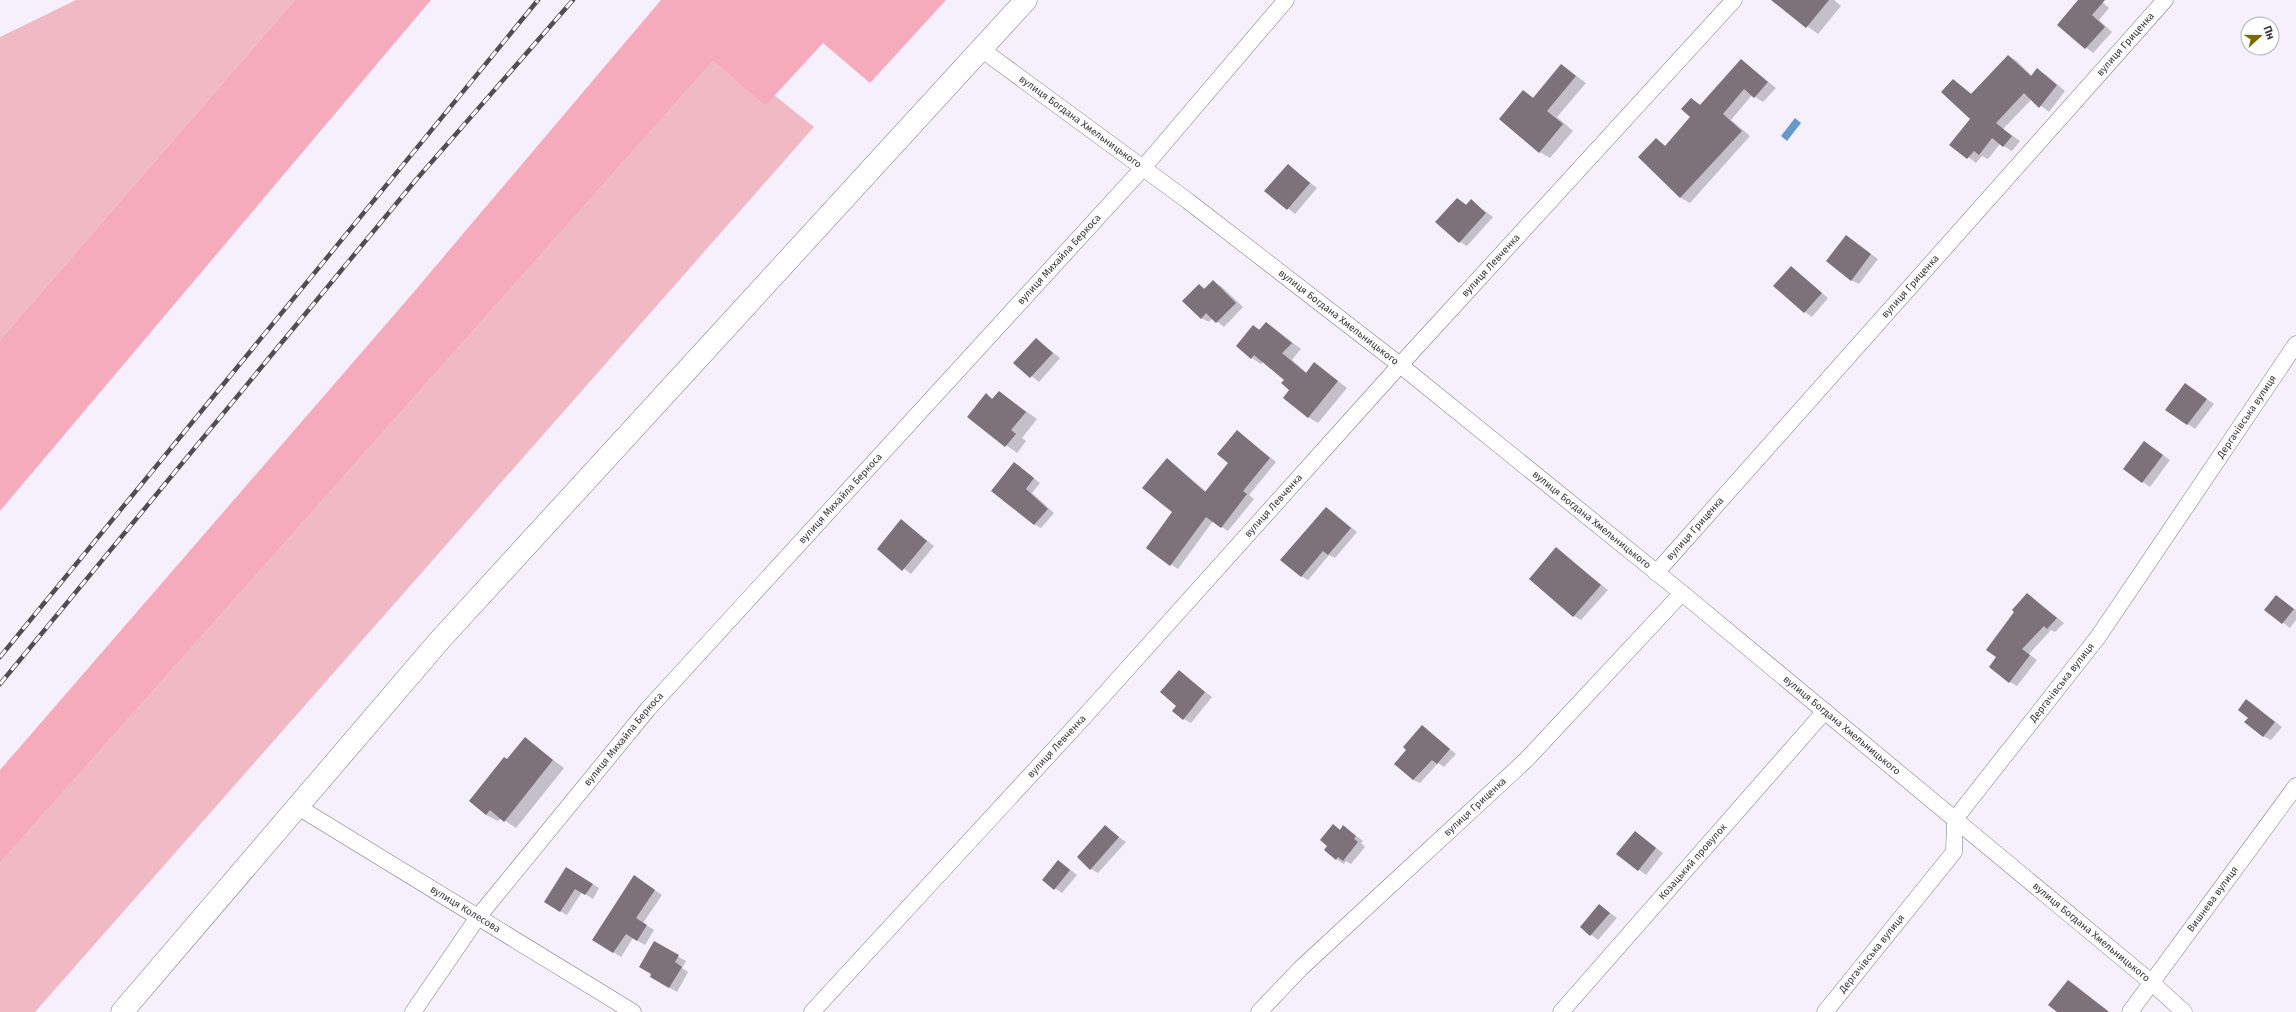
<svg xmlns="http://www.w3.org/2000/svg" width="2296" height="1012" font-family="'Fira Sans',sans-serif">
<style>
.green{fill:#f1b9c4}
.forest{fill:#f5abbb}
.water{fill:#659bc8}
.shadow{fill:#0003}
.building{fill:#7d727a}
.lines{fill:none;stroke-linecap:round;stroke-linejoin:round}
.minor-casing{stroke:#7b7682;stroke-width:17}
.secondary-casing{stroke:#7b7682;stroke-width:23}
.minor{stroke:#fff;stroke-width:16}
.secondary{stroke:#fff;stroke-width:22}
.rail-casing{stroke:#504d53;stroke-width:4.5}
.rail{stroke:#fff;stroke-width:3;stroke-dasharray:9;stroke-linecap:butt}
.labels{text-anchor:middle;dominant-baseline:central;stroke-width:4;stroke-linejoin:round;paint-order:stroke}
.street-label{font-size:10px;fill:#39373c;stroke:#fff}
</style>
<rect width="100%" height="100%" fill="#f6f0fd"/>
<g class="green">
<polygon points="76,0 295,0 0,340 0,37"/>
<polygon points="713,61 765,106 774,95 814,127 35,1012 0,1012 0,863"/>
</g>
<g class="forest">
<polygon points="295,0 431,0 0,511 0,340"/>
<polygon points="661,0 946,0 870,83 823,43 765,106 713,61 0,863 0,770 407,300"/>
</g>
<polygon class="water" points="1795,118 1801,123 1787,141 1781,136"/>
<g class="shadow">
<polygon points="1777,0 1834,0 1841,6 1818,34 1775,2"/>
<polygon points="2080,0 2100,0 2109,8 2099,20 2112,32 2093,53 2058,25"/>
<polygon points="2008,56 2017,61 2032,76 2038,70 2046,75 2065,91 2049,112 2032,99 2003,129 2020,141 2012,151 2000,144 1988,159 1982,156 1976,163 1951,144 1972,119 1953,80 1972,94"/>
<polygon points="1741,60 1776,88 1763,102 1752,95 1731,120 1750,136 1690,203 1681,198 1639,157 1656,140 1666,146 1692,117 1691,99 1701,105"/>
<polygon points="1562,65 1586,83 1557,117 1573,131 1550,158 1540,152 1500,119 1523,91 1534,98"/>
<polygon points="1288,165 1317,188 1295,214 1266,191"/>
<polygon points="1458,199 1467,205 1471,201 1493,217 1467,246 1460,242"/>
<polygon points="1846,236 1878,259 1859,284 1851,280"/>
<polygon points="1791,267 1828,298 1812,317 1805,312"/>
<polygon points="1213,282 1221,286 1243,307 1224,327 1213,318 1209,322 1201,318 1199,285 1206,289"/>
<polygon points="1267,323 1301,349 1292,360 1307,373 1315,363 1347,388 1318,423 1308,417 1285,380 1263,362 1261,364 1252,358 1237,346 1253,326 1261,330"/>
<polygon points="1036,339 1060,358 1039,382 1015,363"/>
<polygon points="2185,384 2214,404 2195,429 2167,409"/>
<polygon points="999,392 1037,419 1022,438 1026,441 1017,453 968,417 986,395 993,399"/>
<polygon points="1237,431 1276,462 1249,495 1254,499 1228,531 1213,521 1178,569 1147,548 1173,512 1167,459 1207,492 1229,463"/>
<polygon points="2145,442 2170,460 2150,487 2124,469"/>
<polygon points="1014,463 1040,483 1032,493 1054,513 1041,528 1034,524"/>
<polygon points="1327,508 1357,532 1335,558 1329,555 1308,580 1301,576"/>
<polygon points="902,521 934,546 911,574 878,549"/>
<polygon points="1556,549 1608,590 1581,620 1574,616"/>
<polygon points="2028,595 2064,623 2055,632 2051,630 2029,654 2037,660 2017,686 2010,682 1998,657"/>
<polygon points="2276,597 2296,610 2296,620 2290,628 2266,610"/>
<polygon points="1179,672 1212,697 1191,723 1184,719 1178,705"/>
<polygon points="2247,700 2282,727 2271,740 2263,736"/>
<polygon points="1422,727 1456,754 1444,767 1438,763 1420,783 1413,780 1407,750"/>
<polygon points="525,739 564,768 516,828 501,818 498,821 486,815 470,801"/>
<polygon points="1334,826 1341,830 1344,827 1363,841 1361,843 1365,847 1351,864 1346,861 1344,864 1336,859 1328,846"/>
<polygon points="1105,827 1126,842 1098,873 1091,869"/>
<polygon points="1635,832 1663,853 1646,875 1618,854"/>
<polygon points="1059,861 1077,875 1062,893 1043,880"/>
<polygon points="573,872 599,888 593,899 582,892 567,915 560,911"/>
<polygon points="634,876 662,895 643,923 654,930 645,945 633,938 621,957 594,940"/>
<polygon points="1599,905 1617,918 1598,940 1581,927"/>
<polygon points="654,943 686,961 682,968 688,972 677,992 651,977"/>
<polygon points="2069,981 2107,1010 2105,1012 2058,1012"/>
</g>
<g class="building">
<polygon points="1771,0 1829,0 1806,28"/>
<polygon points="2078,0 2105,0 2092,15 2105,27 2085,49 2057,25"/>
<polygon points="2008,55 2031,76 2037,68 2057,85 2039,108 2024,93 1996,123 2012,136 2003,147 1992,138 1979,155 1974,151 1967,159 1949,145 1970,119 1941,92 1953,79 1971,94"/>
<polygon points="1741,59 1768,82 1754,98 1744,89 1723,114 1742,131 1680,198 1638,157 1656,138 1665,146 1690,117 1681,109 1691,98 1700,105"/>
<polygon points="1561,64 1576,76 1547,111 1563,124 1539,153 1499,119 1523,90 1533,98"/>
<polygon points="1288,164 1310,183 1287,210 1264,191"/>
<polygon points="1457,198 1466,205 1471,199 1486,213 1459,243 1435,222"/>
<polygon points="1846,235 1871,254 1851,281 1826,261"/>
<polygon points="1791,266 1822,293 1804,313 1773,286"/>
<polygon points="1213,280 1236,303 1216,323 1206,313 1201,319 1182,301 1199,284 1204,289"/>
<polygon points="1266,322 1292,343 1282,353 1306,373 1314,362 1338,381 1308,418 1283,398 1289,390 1281,383 1284,380 1254,355 1251,359 1236,346 1253,325 1259,330"/>
<polygon points="1036,338 1053,353 1030,378 1013,363"/>
<polygon points="2185,383 2207,399 2187,425 2165,410"/>
<polygon points="999,391 1026,412 1011,430 1016,434 1005,447 967,417 986,393 992,399"/>
<polygon points="1237,430 1270,458 1243,491 1247,494 1221,528 1206,517 1170,566 1146,548 1172,512 1142,488 1167,458 1205,492 1228,463 1217,454"/>
<polygon points="2144,441 2163,455 2142,483 2123,469"/>
<polygon points="1014,462 1034,478 1026,489 1048,509 1034,525 991,491"/>
<polygon points="1326,507 1351,528 1328,555 1323,551 1301,577 1280,560"/>
<polygon points="901,519 927,541 902,571 877,549"/>
<polygon points="1556,547 1601,585 1573,617 1529,579"/>
<polygon points="2027,593 2057,618 2047,629 2044,626 2022,649 2030,655 2009,683 1989,667 1996,657 1986,650 2014,612 2012,610"/>
<polygon points="2276,595 2294,609 2282,624 2264,610"/>
<polygon points="1179,670 1205,692 1183,720 1172,711 1176,706 1160,692"/>
<polygon points="2246,699 2275,722 2263,737 2244,722 2248,718 2238,710"/>
<polygon points="1422,725 1450,749 1437,764 1432,760 1413,780 1394,764 1406,750 1403,747"/>
<polygon points="525,737 553,760 504,822 490,810 486,815 469,801 504,757 507,759"/>
<polygon points="1333,824 1340,830 1343,825 1356,836 1354,839 1358,842 1343,861 1338,857 1336,860 1324,850 1327,846 1320,840"/>
<polygon points="1105,825 1119,837 1090,870 1077,857"/>
<polygon points="1635,831 1656,848 1638,871 1616,854"/>
<polygon points="1058,860 1070,870 1054,890 1042,880"/>
<polygon points="566,867 593,884 585,895 575,889 560,912 544,902"/>
<polygon points="634,875 655,890 636,918 647,925 637,941 626,934 613,953 592,940"/>
<polygon points="1599,904 1610,913 1590,936 1580,927"/>
<polygon points="654,941 679,955 675,962 682,967 669,988 650,977 651,974 639,967"/>
<polygon points="2068,980 2109,1012 2057,1012 2048,1005"/>
</g>
<g class="lines">
<g class="minor-casing">
<g id="minor">
<path id="s1" d="M 981,49 L 1188,201 L 1400,365 L 1682,593 L 2151,982 L 2184,1012"/>
<path id="s2" d="M 1656,573 L 2165,0"/>
<path id="s3" d="M 298,807 L 633,1012"/>
<path id="s4" d="M 413,1012 L 478,917 L 648,709 L 1143,168 L 1286,0"/>
<path id="s5" d="M 812,1012 L 1084,717 L 1400,365 L 1734,0"/>
<path id="s6" d="M 1259,1012 L 1301,968 L 1526,760 L 1682,593"/>
<path id="s7" d="M 1561,1012 L 1825,711"/>
<path id="s8" d="M 1825,1012 L 1954,852 L 1955,819 L 2098,637 L 2296,344"/>
<path id="s9" d="M 2130,1012 L 2296,786"/>
</g>
</g>
<g class="secondary-casing">
<polyline id="secondary" points="122,1012 439,641 1026,0"/>
</g>
<use href="#minor" class="minor"/>
<use href="#secondary" class="secondary"/>
<g class="rail-casing">
<g id="rail">
<polyline points="0,657 538,0"/>
<polyline points="0,684 415,181 573,0"/>
</g>
</g>
<use href="#rail" class="rail"/>
</g>
<g class="labels">
<g class="street-label">
<text stroke="none"><textPath href="#s2" startOffset="707">вулиця Гриценка</textPath></text>
<text stroke="none"><textPath href="#s1" startOffset="123">вулиця Богдана Хмельницького</textPath></text>
<text stroke="none"><textPath href="#s4" startOffset="993">вулиця Михайла Беркоса</textPath></text>
<text stroke="none"><textPath href="#s5" startOffset="1009">вулиця Левченка</textPath></text>
<text stroke="none"><textPath href="#s2" startOffset="383">вулиця Гриценка</textPath></text>
<text stroke="none"><textPath href="#s1" startOffset="447">вулиця Богдана Хмельницького</textPath></text>
<text stroke="none"><textPath href="#s8" startOffset="736">Дергачівська вулиця</textPath></text>
<text stroke="none"><textPath href="#s4" startOffset="669">вулиця Михайла Беркоса</textPath></text>
<text stroke="none"><textPath href="#s5" startOffset="685">вулиця Левченка</textPath></text>
<text stroke="none"><textPath href="#s1" startOffset="771">вулиця Богдана Хмельницького</textPath></text>
<text stroke="none"><textPath href="#s2" startOffset="59">вулиця Гриценка</textPath></text>
<text stroke="none"><textPath href="#s8" startOffset="412">Дергачівська вулиця</textPath></text>
<text stroke="none"><textPath href="#s1" startOffset="1095">вулиця Богдана Хмельницького</textPath></text>
<text stroke="none"><textPath href="#s4" startOffset="345">вулиця Михайла Беркоса</textPath></text>
<text stroke="none"><textPath href="#s5" startOffset="361">вулиця Левченка</textPath></text>
<text stroke="none"><textPath href="#s6" startOffset="298">вулиця Гриценка</textPath></text>
<text stroke="none"><textPath href="#s7" startOffset="200">Козацький провулок</textPath></text>
<text stroke="none"><textPath href="#s9" startOffset="140">Вишнева вулиця</textPath></text>
<text stroke="none"><textPath href="#s3" startOffset="196">вулиця Колесова</textPath></text>
<text stroke="none"><textPath href="#s1" startOffset="1419">вулиця Богдана Хмельницького</textPath></text>
<text stroke="none"><textPath href="#s8" startOffset="75">Дергачівська вулиця</textPath></text>
</g>
</g>
<g transform="translate(2260 36) rotate(69)"><circle r="19" fill="#ffffff" stroke="#b0afb1"/>
<path d="M0-3L7 15L0 10L-7 15Z" fill="#7b6800"/>
<text y="-6" font-size="11" font-weight="bold" text-anchor="middle" fill="#39373c">Пн</text>
</g>
</svg>
